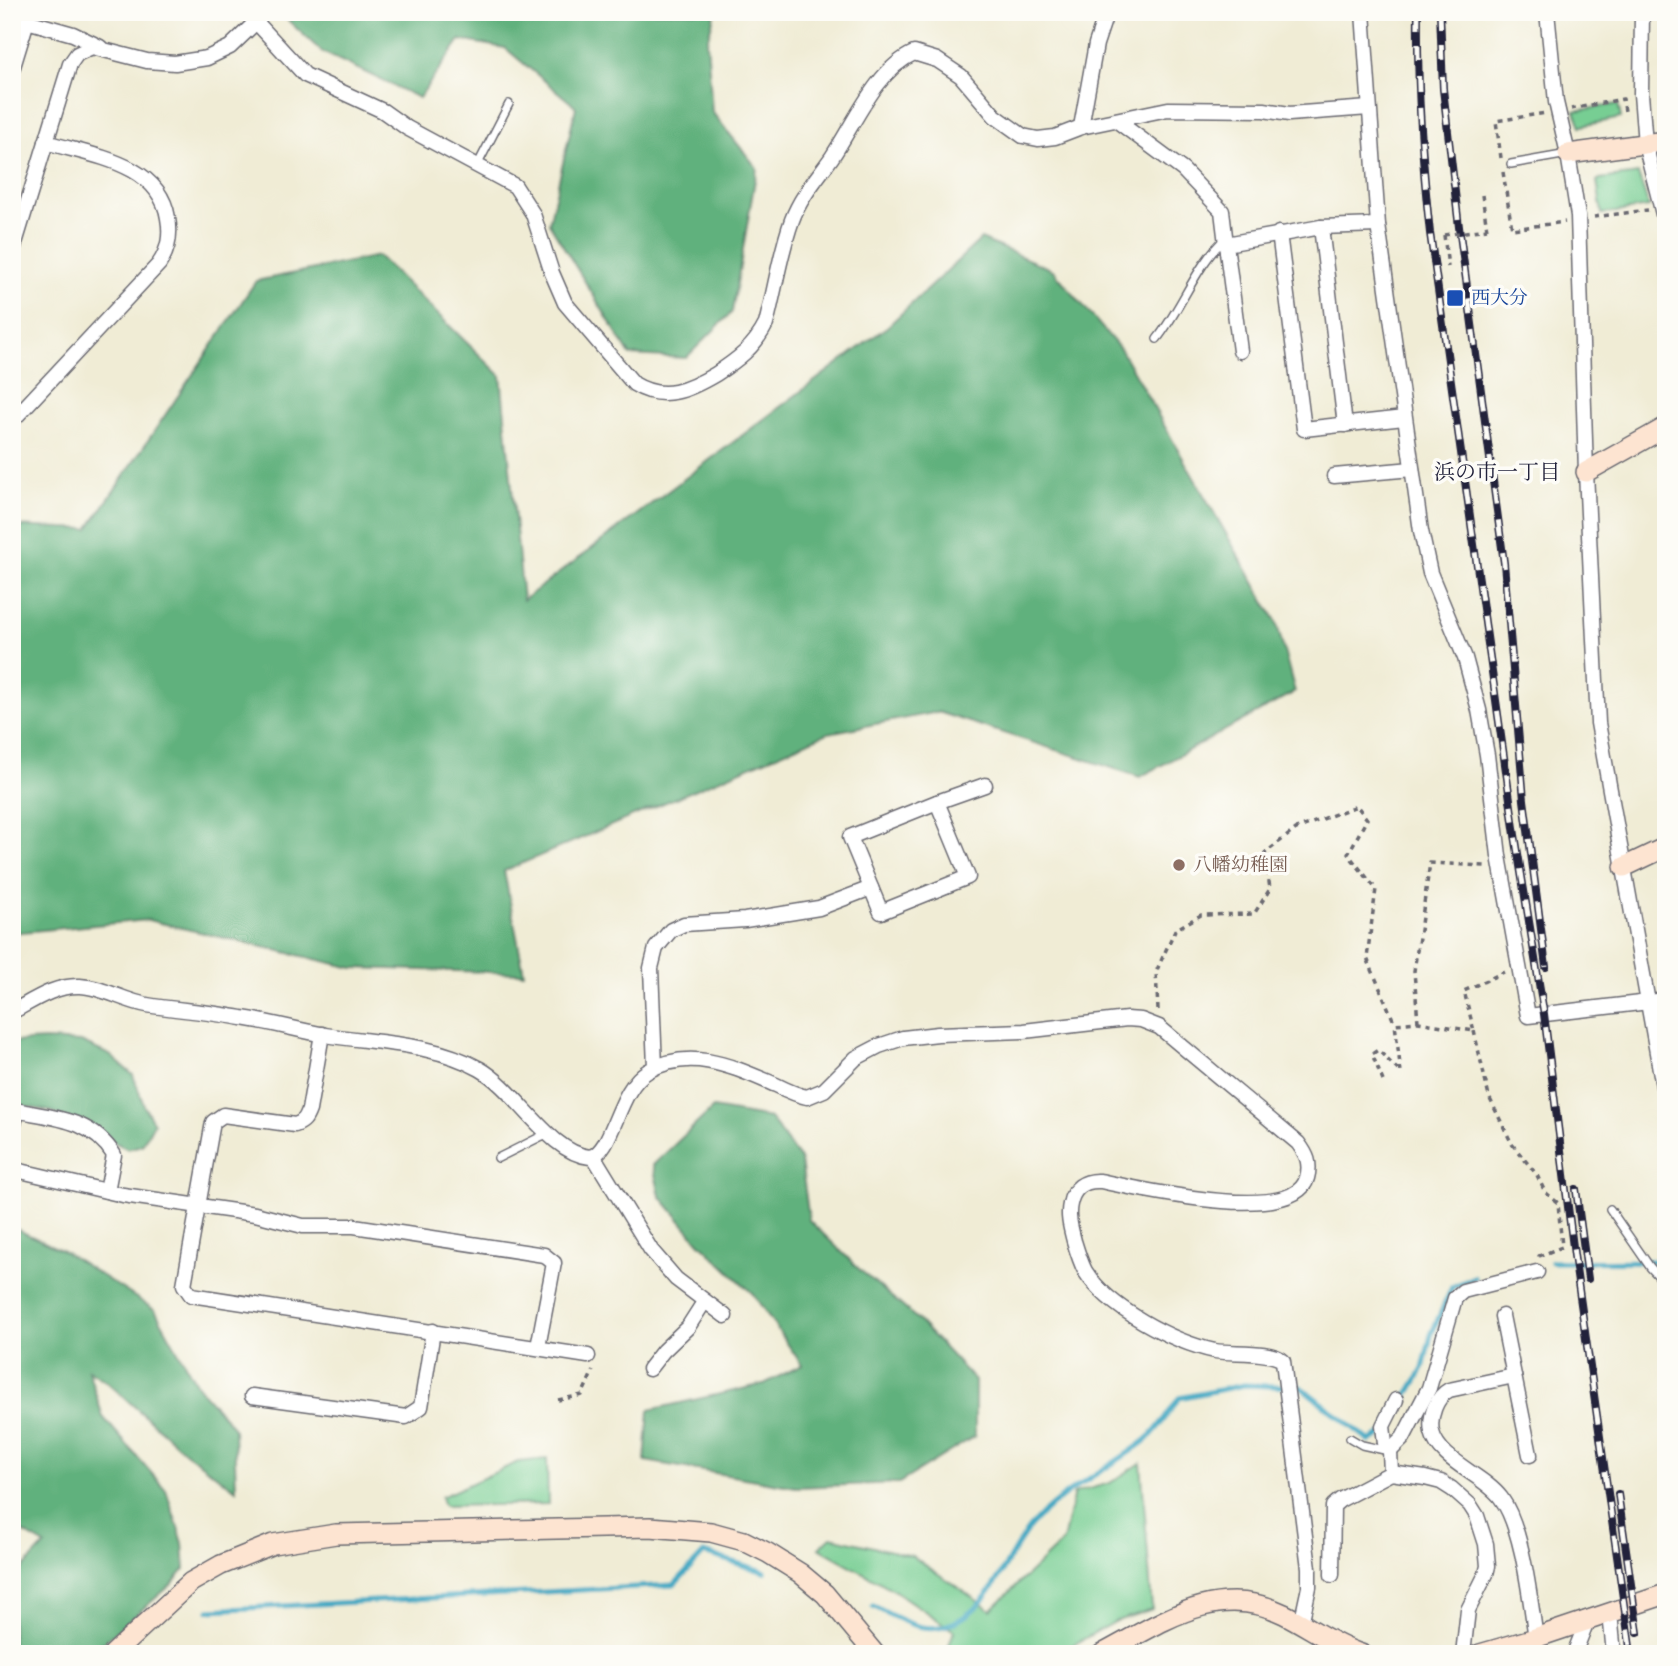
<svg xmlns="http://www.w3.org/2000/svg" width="1678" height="1666" font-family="Alegreya,'Noto Serif JP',serif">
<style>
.green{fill:#77ce93;stroke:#4c7867;stroke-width:2}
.forest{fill:#61b17d;stroke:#426a5c;stroke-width:2}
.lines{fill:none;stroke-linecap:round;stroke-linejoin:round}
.stream{stroke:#43a8c3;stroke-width:5}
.lane-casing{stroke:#6a6971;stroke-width:10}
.street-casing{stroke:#6a6971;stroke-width:17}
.secondary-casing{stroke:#6a6971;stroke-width:22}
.path{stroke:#6a6971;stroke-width:3.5;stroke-dasharray:5 5;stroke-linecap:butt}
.lane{stroke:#fff;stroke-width:7}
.street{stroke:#fff;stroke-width:14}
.secondary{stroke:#fde4d1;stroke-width:19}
.rail-casing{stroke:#22223b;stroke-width:8}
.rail{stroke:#fdfcf7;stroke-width:5;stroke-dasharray:16;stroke-linecap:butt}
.path-bridge{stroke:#6a6971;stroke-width:3.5;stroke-dasharray:5 5;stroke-linecap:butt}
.transit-dot{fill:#1a4fb4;stroke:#fdfcf7;stroke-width:2.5}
.education-dot{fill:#8d6e63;stroke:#fdfcf7;stroke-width:2.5}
.labels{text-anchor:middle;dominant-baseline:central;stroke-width:7;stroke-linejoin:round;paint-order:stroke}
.transit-label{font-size:19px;fill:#164399;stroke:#fdfcf7;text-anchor:start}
.education-label{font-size:19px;fill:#785e54;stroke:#fdfcf7;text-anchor:start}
.neighbourhood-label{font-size:21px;fill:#22223b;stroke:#fdfcf7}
</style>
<rect width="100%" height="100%" fill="#fdfcf7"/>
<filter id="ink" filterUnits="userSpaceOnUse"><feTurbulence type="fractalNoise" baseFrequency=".0143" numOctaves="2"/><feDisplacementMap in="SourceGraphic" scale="14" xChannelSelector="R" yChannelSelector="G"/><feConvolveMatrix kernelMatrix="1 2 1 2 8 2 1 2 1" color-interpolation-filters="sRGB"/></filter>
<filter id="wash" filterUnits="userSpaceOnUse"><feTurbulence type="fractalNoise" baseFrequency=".00686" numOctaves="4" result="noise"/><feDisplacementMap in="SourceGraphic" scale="28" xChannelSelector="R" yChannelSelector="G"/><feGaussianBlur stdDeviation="1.57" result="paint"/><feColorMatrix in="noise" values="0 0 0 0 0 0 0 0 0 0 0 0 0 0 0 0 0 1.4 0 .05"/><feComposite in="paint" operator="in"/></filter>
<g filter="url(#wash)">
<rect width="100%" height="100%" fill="#f0ecd5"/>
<g class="green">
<polygon points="1618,104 1621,118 1581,126 1575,111"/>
<polygon points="1638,174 1649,207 1602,214 1597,181 1600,179"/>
<polygon points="547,1459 548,1504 444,1506 441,1497 518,1462"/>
<polygon points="1141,1463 1152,1609 1114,1622 1057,1654 946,1654 954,1631 892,1589 819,1548 831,1537 912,1556 991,1610 1063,1541 1074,1493 1110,1483"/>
</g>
<g class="forest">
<polygon points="279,12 715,12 707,41 712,112 757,168 732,312 686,358 630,355 549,223 576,107 505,48 460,40 419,98 322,52"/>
<polygon points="981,239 1053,270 1121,350 1276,621 1295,692 1140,777 938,712 828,733 504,871 524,973 353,968 148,920 12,933 12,526 88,529 256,281 378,256 501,376 523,600 888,326"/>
<polygon points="46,1040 81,1042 110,1055 133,1075 145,1108 154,1123 142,1145 128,1149 53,1112 12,1104 12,1042"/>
<polygon points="713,1108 770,1118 801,1161 809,1220 859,1269 916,1318 975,1381 975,1436 899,1483 796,1487 645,1461 649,1410 764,1384 802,1365 753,1294 699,1242 660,1196 653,1165"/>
<polygon points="12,1225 16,1229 63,1251 155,1310 198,1387 234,1428 236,1490 185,1452 107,1382 88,1370 103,1417 166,1490 183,1543 185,1569 172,1584 90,1654 12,1654 12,1580 45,1545 12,1526"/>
</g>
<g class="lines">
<g class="stream">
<polyline points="1552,1262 1666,1261"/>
<polyline points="1396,1415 1423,1369 1431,1335 1452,1287 1474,1277"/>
<path d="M 873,1606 C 903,1621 926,1638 959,1620 C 994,1601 1006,1557 1030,1527 C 1062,1489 1107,1471 1146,1440 C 1159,1430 1169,1412 1179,1398 L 1244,1385 L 1301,1387 L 1370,1441 L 1382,1434"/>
<polyline points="209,1610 674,1585 704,1553 765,1572"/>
</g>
</g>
</g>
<g filter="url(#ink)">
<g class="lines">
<g class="lane-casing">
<g id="lane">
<polyline points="478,164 509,104"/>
<polyline points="1511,164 1568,154"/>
<path d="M 1157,339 C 1181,309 1198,262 1225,239"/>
<polyline points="498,1158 548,1133"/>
<polyline points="1610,1209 1650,1267 1666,1284"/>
<polyline points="1350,1438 1362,1445 1389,1451"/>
</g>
</g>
<g class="street-casing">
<g id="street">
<path d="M 247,12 L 305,75 L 383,111 L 407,128 L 515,186 L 533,214 L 552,273 L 565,303 L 634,384 C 663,402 689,390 716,374 C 737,360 754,348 766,324 C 775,290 780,253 792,220 C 801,196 818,177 832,157 C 855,123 876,70 914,53 L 937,60 L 961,76 L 995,116 L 1023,136 L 1038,139 L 1055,137 L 1081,127 L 1168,109 L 1264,110 L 1289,114 L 1369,108"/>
<polyline points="1363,12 1378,225 1421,531 1430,573 1465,658 1479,710 1487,755 1499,856 1528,1016 1666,1000"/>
<polyline points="1547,12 1556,102 1568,154 1578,216 1586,472 1598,723 1666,1103"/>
<polyline points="1642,12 1641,94 1645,144 1666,226"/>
<polyline points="12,70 27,21 73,34 100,47"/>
<polyline points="1117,121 1183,170 1222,211 1226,244"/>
<polyline points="1081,127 1096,44 1104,20 1084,13"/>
<polyline points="1321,227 1345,425"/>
<polyline points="1279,233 1304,429 1404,418"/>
<polyline points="12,253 70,64 77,54 92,47 147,61 175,63 207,58 230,47 256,22"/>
<polyline points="1240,351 1226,244 1321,227 1378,225"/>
<path d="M 12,421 L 159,264 C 169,249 171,235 168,218 C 159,162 91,156 46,142"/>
<polyline points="1334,476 1412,469"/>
<polygon points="937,802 968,877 881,912 850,837"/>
<polyline points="937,802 985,785"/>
<path d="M 12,1012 C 34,1000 55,985 80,986 C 103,987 124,1001 147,1005 C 178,1010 210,1012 242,1018 C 270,1022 297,1030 325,1035 C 376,1043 434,1043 480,1069 C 517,1090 549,1153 590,1157 C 614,1151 617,1089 648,1071 C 692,1046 735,1068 776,1085 C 786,1090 796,1095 807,1097 L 824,1090 L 856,1058 L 879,1046 L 903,1038 L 938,1034 L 1024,1031 L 1127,1019 L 1141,1020 L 1159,1027 L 1298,1143 C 1307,1155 1311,1163 1307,1178 C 1294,1226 1135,1188 1100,1181 C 1084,1180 1073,1188 1070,1204 C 1067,1216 1071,1229 1074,1241 C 1077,1251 1080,1261 1085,1271 C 1108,1308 1173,1342 1215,1351 C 1232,1354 1272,1350 1283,1361 L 1309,1568 L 1309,1587 L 1301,1624"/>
<path d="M 322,1034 L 309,1110 C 306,1118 304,1122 295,1125 L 223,1115 L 213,1122 L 184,1285 L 191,1295 L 588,1356"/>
<polyline points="655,1067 651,968 656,948 671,930 684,924 745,920 819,908 871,888"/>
<path d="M 12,1131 L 17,1112 L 20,1111 C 57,1118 92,1120 114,1155 L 107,1191"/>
<polyline points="594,1157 651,1250 676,1279 725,1316"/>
<polyline points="12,1169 123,1195 255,1214 303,1226 354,1226 544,1255 554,1263 538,1347"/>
<polyline points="1502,1316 1530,1455"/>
<polyline points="649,1369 663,1351 688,1327 704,1302"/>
<path d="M 1514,1376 L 1449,1390 C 1436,1397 1429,1417 1432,1432 C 1439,1461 1484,1475 1501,1498 C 1523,1528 1530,1600 1536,1638"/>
<polyline points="252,1396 406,1417 421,1407 433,1331"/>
<polyline points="1390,1451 1403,1438 1429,1388 1455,1298 1463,1291 1537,1272"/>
<polyline points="1391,1473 1390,1451 1385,1443 1383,1426 1396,1400"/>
<polyline points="1332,1575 1333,1506 1340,1500 1391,1473 1425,1478 1441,1482 1452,1489 1470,1505 1477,1516 1486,1544 1488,1566 1486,1574 1468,1610 1463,1654"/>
<polyline points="1610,1613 1614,1654"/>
<polyline points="1574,1654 1587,1621"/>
</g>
</g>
<g class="secondary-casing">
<g id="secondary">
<polyline points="1568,154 1666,141"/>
<polyline points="1586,472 1666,427"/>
<polyline points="1624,867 1666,847"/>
<polyline points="113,1654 191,1582 221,1565 273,1544 336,1534 650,1527 711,1532 744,1541 768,1553 800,1573 825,1594 875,1654"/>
<path d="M 1102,1654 C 1161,1623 1216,1581 1284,1614 C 1310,1627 1333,1645 1361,1654"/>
<polyline points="1480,1654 1532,1639 1666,1594"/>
</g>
</g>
<g class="path">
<polyline points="1571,109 1623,99 1625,111"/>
<polyline points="1501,158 1496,121 1546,113"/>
<polyline points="1503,172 1512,229 1565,222"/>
<polyline points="1482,195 1487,229"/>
<polyline points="1594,217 1648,210"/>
<polyline points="1444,235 1448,267"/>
<polyline points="1158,1010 1156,972 1175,930 1201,915 1254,914 1270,889 1265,853 1296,829 1357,806 1367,819 1348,854 1376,889 1367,958 1395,1024"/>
<polyline points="1418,1022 1414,971 1430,863 1485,866"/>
<polyline points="1474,1031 1489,1097 1512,1144 1537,1175 1545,1192 1558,1203 1562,1247 1539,1256 1539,1258"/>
<polyline points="1383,1081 1372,1054 1378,1050 1401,1073 1395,1024 1418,1022 1474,1031 1464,991 1504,972"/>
<polyline points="558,1400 582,1395 593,1371"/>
</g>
<use href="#lane" class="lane"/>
<use href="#street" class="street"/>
<use href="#secondary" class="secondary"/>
<g class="rail-casing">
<g id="rail">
<path d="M 1418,12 C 1417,86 1422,160 1430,233 L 1515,835 L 1544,1014 L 1574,1255 L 1631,1654"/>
<polyline points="1440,12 1443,89 1459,227 1504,563 1524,800 1546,967"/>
<polyline points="1576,1189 1588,1279"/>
<polyline points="1618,1494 1638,1633"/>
</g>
</g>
<use href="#rail" class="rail"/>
<polyline class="path-bridge" points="1444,235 1487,229"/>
</g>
</g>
<rect class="transit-dot" x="1446" y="289" width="18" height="18" rx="3.5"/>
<circle class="education-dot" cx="1179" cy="865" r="7"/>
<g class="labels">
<g class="transit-label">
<text x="1471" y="298">西大分</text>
</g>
<g class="education-label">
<text x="1193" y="865">八幡幼稚園</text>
</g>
<g class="neighbourhood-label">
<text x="1497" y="472">浜の市一丁目</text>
</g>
</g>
<rect width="1678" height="1666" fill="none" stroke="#fdfcf7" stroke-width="42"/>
</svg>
